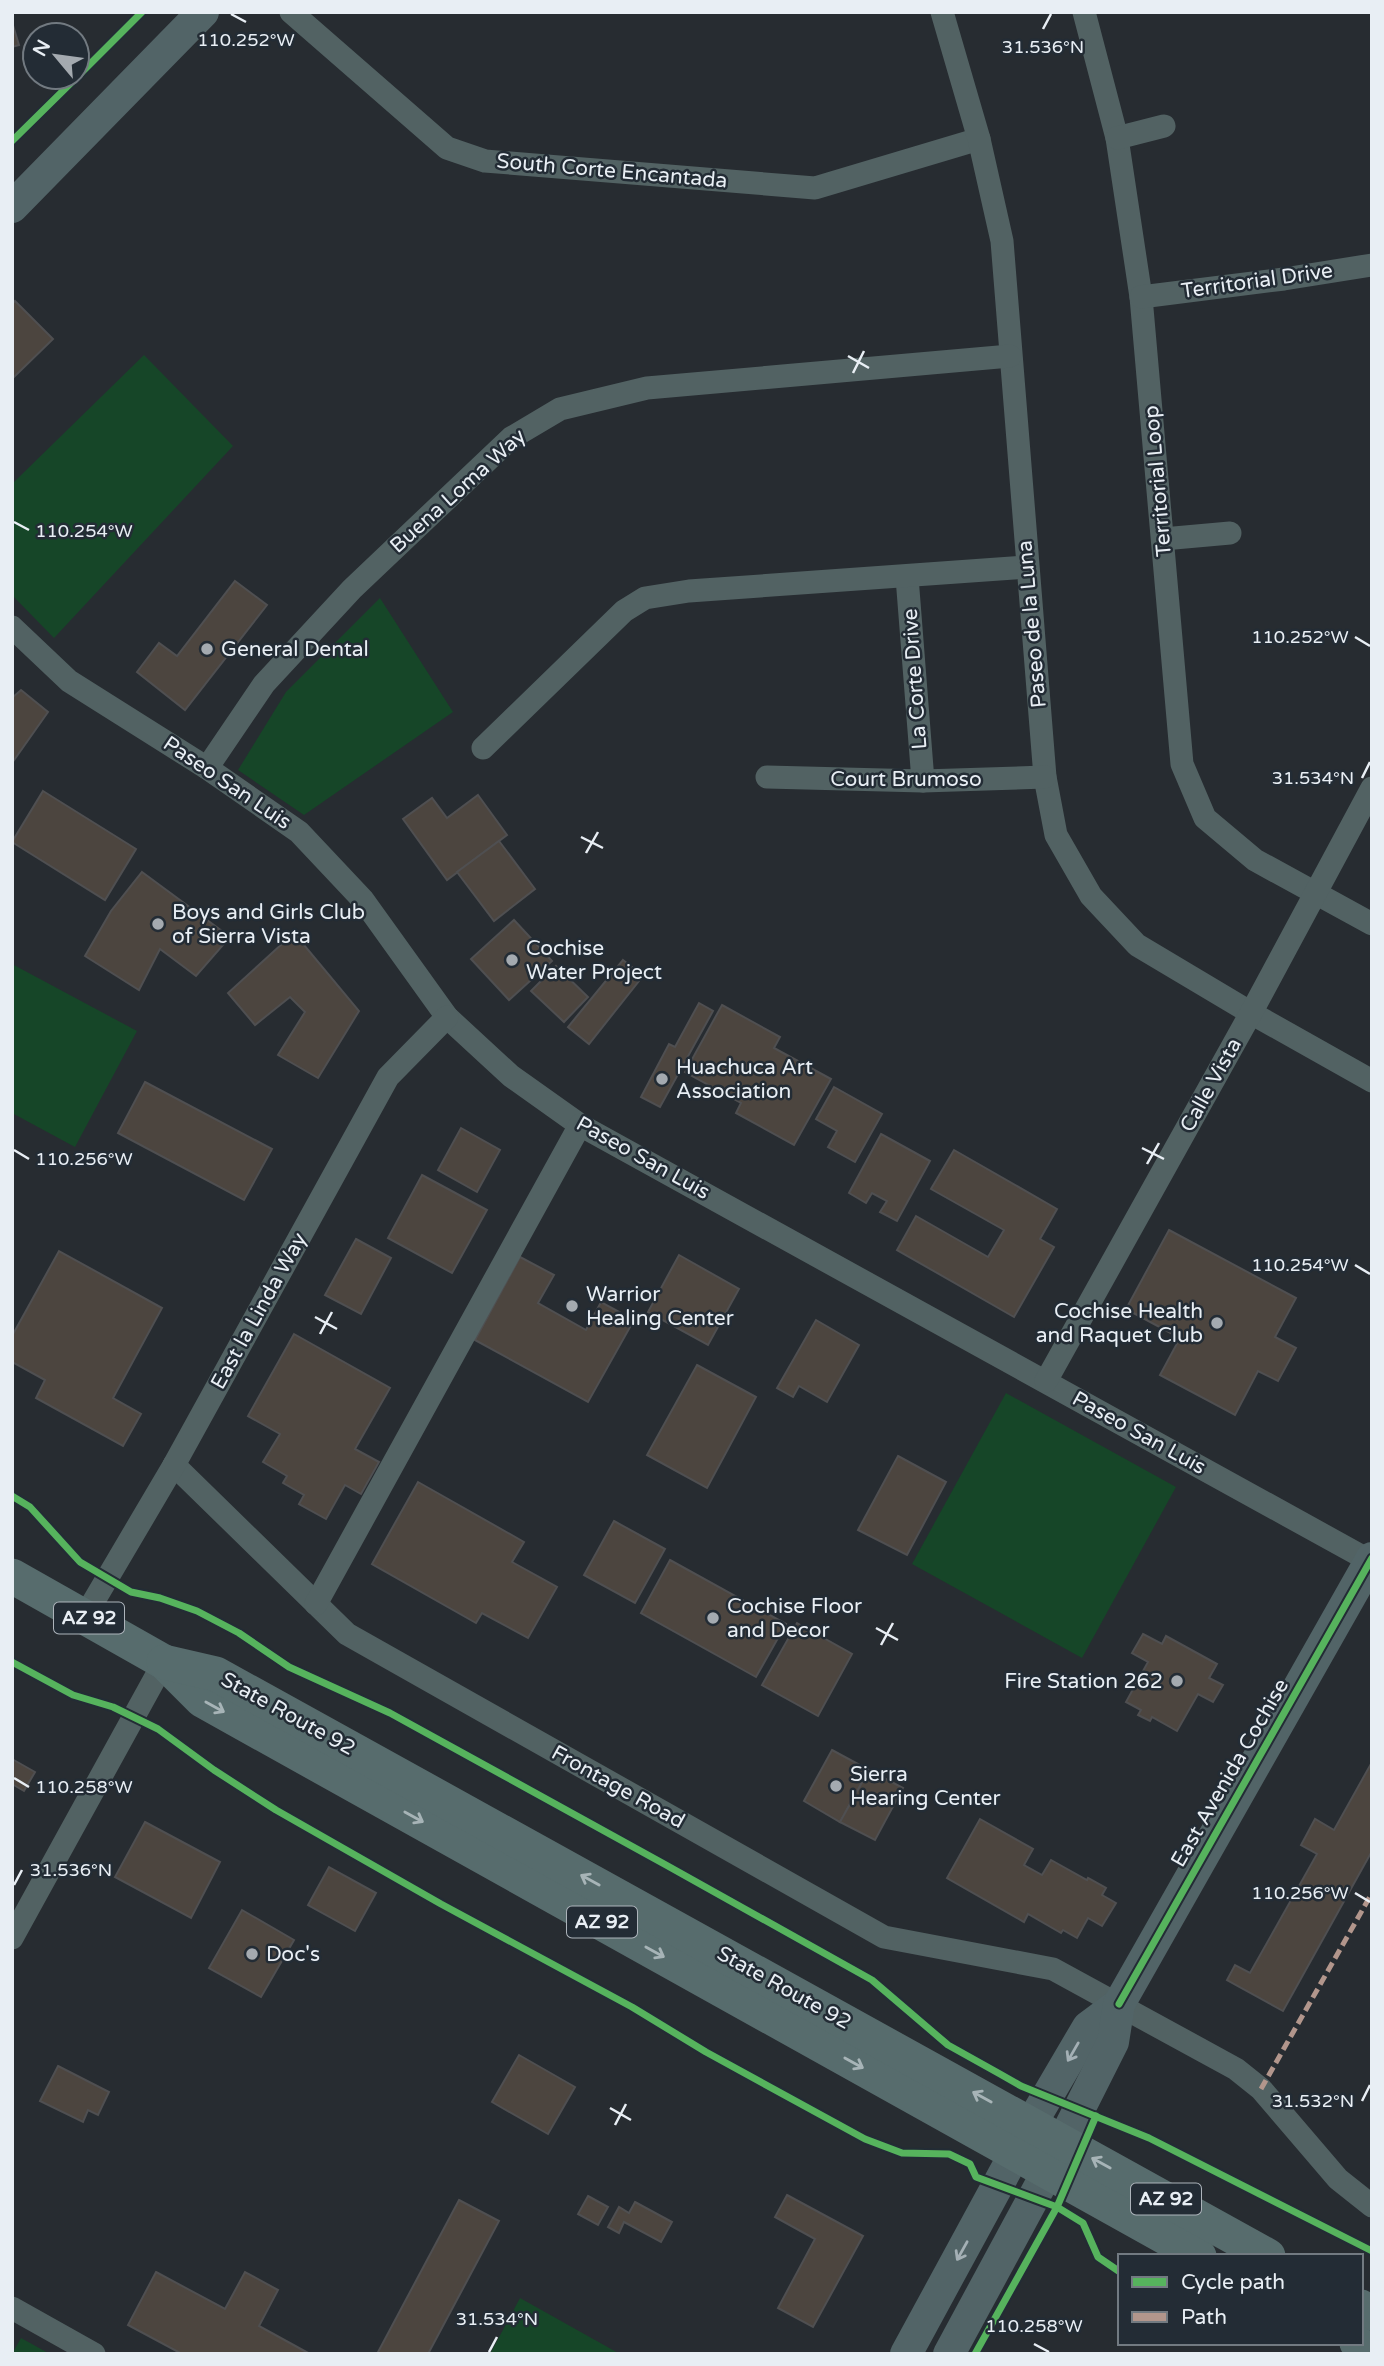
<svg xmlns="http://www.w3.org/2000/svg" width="1384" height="2366" font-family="'Varela Round',sans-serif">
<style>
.green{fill:#164628}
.building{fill:#4c453f;stroke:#4f4f51;stroke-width:2}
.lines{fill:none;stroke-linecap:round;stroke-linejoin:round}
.street{stroke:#526263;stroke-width:23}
.secondary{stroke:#526467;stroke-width:32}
.primary{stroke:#576c6d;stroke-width:35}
.quiet{stroke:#b2968c;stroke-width:5;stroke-dasharray:10 5;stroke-linecap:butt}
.cycleway-casing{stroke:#232c35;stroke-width:11}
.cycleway{stroke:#56b35d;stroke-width:7}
.oneway{stroke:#a7b4b7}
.oneway2{stroke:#a4b0b5}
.ticks{fill:none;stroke:#e8eef4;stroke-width:2.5}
.poi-dot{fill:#a4aab0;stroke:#232c35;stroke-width:2.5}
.labels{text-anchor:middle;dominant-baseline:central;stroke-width:5;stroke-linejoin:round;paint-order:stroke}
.shield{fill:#232c35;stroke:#adb4bb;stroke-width:2}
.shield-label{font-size:19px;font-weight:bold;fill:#e8eef4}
.street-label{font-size:21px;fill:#e8eef4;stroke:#232c35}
.poi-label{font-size:21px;fill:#e8eef4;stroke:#232c35;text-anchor:start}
.ticks-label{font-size:18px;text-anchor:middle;fill:#e8eef4;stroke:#232c35;stroke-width:5;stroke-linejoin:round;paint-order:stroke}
</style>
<rect width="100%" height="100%" fill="#272c31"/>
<g class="green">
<polygon points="144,355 233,446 54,638 12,595 12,484"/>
<polygon points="380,598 453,712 304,815 238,770 286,692"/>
<polygon points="12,964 137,1031 75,1147 12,1113"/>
<polygon points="1006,1393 1176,1487 1082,1658 912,1564"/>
<polygon points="520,2298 620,2354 490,2354"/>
<polygon points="21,2338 50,2354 12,2354"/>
</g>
<g class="building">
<polygon points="12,22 19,45 12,47"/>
<polygon points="15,301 53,339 12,379 12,304"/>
<polygon points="235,581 267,605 185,710 137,672 159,643 177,656"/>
<polygon points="21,690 48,712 12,763 12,698"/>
<polygon points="43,791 136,849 105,900 12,842"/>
<polygon points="478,795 507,835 447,880 403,819 432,798 447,818"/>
<polygon points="499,841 535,889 494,921 457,872"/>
<polygon points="142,872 230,937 196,976 160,949 139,990 85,956 111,911"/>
<polygon points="514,920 552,961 509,1000 471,959"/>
<polygon points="294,933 359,1011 318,1078 278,1055 305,1012 290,997 255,1025 228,993"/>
<polygon points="623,960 643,976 589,1044 568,1027"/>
<polygon points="556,966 588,997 564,1022 531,991"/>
<polygon points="699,1003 713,1011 660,1107 641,1097 669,1044 675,1047"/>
<polygon points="722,1005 780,1037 774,1048 831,1079 794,1145 736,1113 741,1103 685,1072"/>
<polygon points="145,1082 272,1149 244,1200 118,1133"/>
<polygon points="834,1087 882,1114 855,1162 828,1147 837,1131 816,1119"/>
<polygon points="461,1128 500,1150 477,1192 438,1170"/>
<polygon points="881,1134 930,1161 897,1221 880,1212 887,1201 872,1193 866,1203 849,1193"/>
<polygon points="954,1150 1057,1209 1040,1239 1054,1247 1014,1317 897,1250 916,1216 988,1257 1004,1230 931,1189"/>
<polygon points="422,1175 487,1210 452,1273 388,1238"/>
<polygon points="1169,1230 1296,1298 1275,1337 1296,1348 1278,1381 1258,1371 1235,1415 1160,1375 1180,1338 1126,1309"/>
<polygon points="356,1239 391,1258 361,1314 325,1295"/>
<polygon points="59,1251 162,1308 113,1398 141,1414 123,1446 36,1398 45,1380 12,1362 12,1336"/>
<polygon points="679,1255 739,1289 708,1345 648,1312"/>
<polygon points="520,1257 554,1275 538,1303 586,1330 601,1302 634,1320 588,1402 475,1340"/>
<polygon points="816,1320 859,1345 827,1402 799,1386 793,1397 777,1388"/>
<polygon points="294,1334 390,1388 355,1449 379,1462 361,1494 345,1485 326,1519 299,1504 304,1495 283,1483 287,1476 263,1462 280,1434 248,1416"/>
<polygon points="697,1365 756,1397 707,1488 647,1455"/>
<polygon points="898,1456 946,1482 907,1555 858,1530"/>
<polygon points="418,1482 524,1542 512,1562 557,1587 528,1638 482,1613 476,1623 372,1564"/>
<polygon points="614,1521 665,1549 635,1603 584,1575"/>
<polygon points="670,1560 786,1624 756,1677 641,1613"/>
<polygon points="797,1623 852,1654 818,1716 762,1685"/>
<polygon points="1143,1634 1162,1644 1166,1636 1217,1664 1209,1678 1223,1685 1213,1702 1198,1694 1177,1731 1152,1717 1150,1721 1138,1715 1141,1710 1126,1702 1148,1662 1132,1653"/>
<polygon points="832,1750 869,1770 840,1822 804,1801"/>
<polygon points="12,1759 35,1772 24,1791 12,1784"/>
<polygon points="1372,1762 1372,1851 1283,2011 1227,1980 1235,1965 1250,1973 1317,1854 1301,1845 1315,1819 1334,1830"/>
<polygon points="869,1770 903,1788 875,1840 840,1822"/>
<polygon points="980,1819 1033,1849 1024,1865 1042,1875 1051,1860 1087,1880 1088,1878 1106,1888 1102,1895 1116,1903 1102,1926 1088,1918 1077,1938 1063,1930 1061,1933 1028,1914 1024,1922 947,1878"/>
<polygon points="145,1822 220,1862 191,1918 115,1877"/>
<polygon points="329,1867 376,1893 355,1931 308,1905"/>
<polygon points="242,1910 294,1940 261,1997 209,1968"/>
<polygon points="519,2055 575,2087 548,2134 492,2102"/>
<polygon points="58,2066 109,2092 98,2115 88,2110 83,2122 40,2101"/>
<polygon points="787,2195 863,2236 813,2327 778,2308 815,2239 775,2217"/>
<polygon points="588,2196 608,2207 598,2225 578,2214"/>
<polygon points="459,2200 499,2221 428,2354 377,2354"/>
<polygon points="635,2202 672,2222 661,2242 624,2222 619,2233 608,2227 619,2207 629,2213"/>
<polygon points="156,2272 225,2309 245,2272 278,2290 259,2326 310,2354 182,2354 128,2325"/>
</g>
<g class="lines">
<g class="street">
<polyline points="291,12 447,148 485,161 815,188 979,139"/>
<polyline points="942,12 979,139 1002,241 1045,777 1056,835 1091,896 1137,945 1251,1013 1372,1081"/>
<polyline points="1084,12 1117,138 1141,297 1182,764 1205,818 1255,860 1372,924"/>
<polyline points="1117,138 1164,126"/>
<polyline points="1141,297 1284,279 1372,265"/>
<polyline points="1163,539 1230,533"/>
<polyline points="907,577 923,781"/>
<polyline points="12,627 69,681 207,768 299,832 363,900 447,1017 511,1076 580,1125 1372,1562"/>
<polyline points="483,748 624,611 645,598 689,591 1027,567"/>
<polyline points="207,768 264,684 352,589 511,438 560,409 647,388 1010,356"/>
<polyline points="767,777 923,781 1045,777"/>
<polyline points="1046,1381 1251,1013 1372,788"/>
<polyline points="174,1465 347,1634 884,1937 1053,1969 1236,2069 1261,2089 1338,2179 1372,2206"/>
<polyline points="316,1604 580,1125"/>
<polyline points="85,1616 174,1465 388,1077 447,1017"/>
<polyline points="12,1938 164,1662"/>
<polyline points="12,2308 94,2354"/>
</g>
<g class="secondary">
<polyline points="12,207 203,12"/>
<polyline points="906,2354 1031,2124 1088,2027 1119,2004"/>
<polyline points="949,2354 1048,2171 1113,2042 1119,2004 1372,1558"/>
</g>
<g class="primary">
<polyline points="12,1576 164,1662 202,1700 1199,2256"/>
<polyline points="164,1662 216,1674 1268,2256"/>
<polyline points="1361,2307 1372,2313"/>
<polyline points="1357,2343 1372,2352"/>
</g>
<polyline class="quiet" points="1261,2089 1372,1893"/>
<g class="cycleway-casing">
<g id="cycleway">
<polyline points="77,77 142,12"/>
<polyline points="12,141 77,77"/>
<polyline points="12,1496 30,1507 80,1562 131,1592 160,1598 197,1611 239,1633 289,1667 390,1713 666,1865 872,1980 948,2045 1000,2074 1021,2086 1149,2138 1372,2251"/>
<polyline points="12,1662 73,1695 113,1707 158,1729 214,1770 276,1810 441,1904 632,2007 706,2052 865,2139 902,2153 949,2154 970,2164 976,2177 1057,2207 1083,2223 1098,2257 1120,2272"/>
<polyline points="1119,2004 1372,1558"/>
<polyline points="975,2354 1057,2207 1096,2116"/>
</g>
</g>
<use href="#cycleway" class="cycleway"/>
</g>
<defs><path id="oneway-shaft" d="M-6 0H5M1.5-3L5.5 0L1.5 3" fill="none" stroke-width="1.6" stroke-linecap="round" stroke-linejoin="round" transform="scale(1.75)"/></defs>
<g class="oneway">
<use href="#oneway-shaft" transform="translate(215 1707) rotate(29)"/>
<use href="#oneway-shaft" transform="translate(414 1817) rotate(29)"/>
<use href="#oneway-shaft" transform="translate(590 1880) rotate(-151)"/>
<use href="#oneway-shaft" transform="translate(655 1952) rotate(29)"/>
<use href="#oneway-shaft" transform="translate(854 2063) rotate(29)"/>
<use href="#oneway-shaft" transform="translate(982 2097) rotate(-151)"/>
<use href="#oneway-shaft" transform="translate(1101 2163) rotate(-151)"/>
</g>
<g class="oneway2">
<use href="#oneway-shaft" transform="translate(1073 2052) rotate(120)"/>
<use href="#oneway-shaft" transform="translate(962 2251) rotate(119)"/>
</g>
<path class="ticks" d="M 231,14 L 246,22M 1043,29 L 1051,14M 848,356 L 869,368M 853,373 L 864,351M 14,522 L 29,530M 1355,637 L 1370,646M 1362,778 L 1370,762M 581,837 L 603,848M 586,853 L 598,832M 1142,1148 L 1164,1159M 14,1150 L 29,1159M 1147,1164 L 1159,1143M 1355,1265 L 1370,1274M 315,1317 L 337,1329M 320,1334 L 332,1312M 876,1628 L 898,1640M 881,1645 L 893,1623M 14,1778 L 29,1787M 14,1885 L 22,1870M 1355,1893 L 1370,1902M 1362,2101 L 1370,2085M 610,2108 L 631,2120M 615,2125 L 626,2104M 1034,2344 L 1049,2352M 489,2352 L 497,2337"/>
<g class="poi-dot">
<circle cx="207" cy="649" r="7"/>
<circle cx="158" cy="924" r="7"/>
<circle cx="512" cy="960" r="7"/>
<circle cx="662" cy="1079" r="7"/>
<circle cx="572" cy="1306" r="7"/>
<circle cx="1217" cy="1323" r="7"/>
<circle cx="713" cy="1618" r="7"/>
<circle cx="1177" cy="1681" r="7"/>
<circle cx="836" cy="1786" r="7"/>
<circle cx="252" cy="1954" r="7"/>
</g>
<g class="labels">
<g class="shield">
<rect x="54" y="1602.5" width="70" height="31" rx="5"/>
<rect x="567" y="1906.5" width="70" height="31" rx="5"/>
<rect x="1131" y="2183.5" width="70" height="31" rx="5"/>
</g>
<g class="shield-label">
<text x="89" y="1618">AZ 92</text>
<text x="602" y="1922">AZ 92</text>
<text x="1166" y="2199">AZ 92</text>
</g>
<g class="street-label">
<text transform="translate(612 171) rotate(5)">South Corte Encantada</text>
<text transform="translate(1257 281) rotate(-8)">Territorial Drive</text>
<text transform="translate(1158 481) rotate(-95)">Territorial Loop</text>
<text transform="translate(458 491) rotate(-42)">Buena Loma Way</text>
<text transform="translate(1032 624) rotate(-95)">Paseo de la Luna</text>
<text transform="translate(915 679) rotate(-94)">La Corte Drive</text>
<text x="906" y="779">Court Brumoso</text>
<text transform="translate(227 783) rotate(34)">Paseo San Luis</text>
<text transform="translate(1211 1085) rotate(-61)">Calle Vista</text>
<text transform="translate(643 1158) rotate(29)">Paseo San Luis</text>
<text transform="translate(259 1311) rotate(-61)">East la Linda Way</text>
<text transform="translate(1139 1433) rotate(29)">Paseo San Luis</text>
<text transform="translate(288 1714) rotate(29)">State Route 92</text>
<text transform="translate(1230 1773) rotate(-60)">East Avenida Cochise</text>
<text transform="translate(618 1787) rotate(29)">Frontage Road</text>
<text transform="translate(784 1988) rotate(29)">State Route 92</text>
</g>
<g class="poi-label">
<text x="221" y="649">General Dental</text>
<text x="172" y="912">Boys and Girls Club<tspan x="172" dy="24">of Sierra Vista</tspan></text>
<text x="526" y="948">Cochise<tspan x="526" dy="24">Water Project</tspan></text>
<text x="676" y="1067">Huachuca Art<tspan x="676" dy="24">Association</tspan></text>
<text x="586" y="1294">Warrior<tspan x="586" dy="24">Healing Center</tspan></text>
<text x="1203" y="1311" text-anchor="end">Cochise Health<tspan x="1203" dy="24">and Raquet Club</tspan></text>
<text x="727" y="1606">Cochise Floor<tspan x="727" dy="24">and Decor</tspan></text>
<text x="1163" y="1681" text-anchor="end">Fire Station 262</text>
<text x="850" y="1774">Sierra<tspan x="850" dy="24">Hearing Center</tspan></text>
<text x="266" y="1954">Doc's</text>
</g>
</g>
<g class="ticks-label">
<text x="246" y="46">110.252°W</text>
<text x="1043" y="53">31.536°N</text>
<text x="84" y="537">110.254°W</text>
<text x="1300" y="643">110.252°W</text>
<text x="1313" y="784">31.534°N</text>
<text x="84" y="1165">110.256°W</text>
<text x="1300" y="1271">110.254°W</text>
<text x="84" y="1793">110.258°W</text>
<text x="71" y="1876">31.536°N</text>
<text x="1300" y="1899">110.256°W</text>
<text x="1313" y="2107">31.532°N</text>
<text x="497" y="2325">31.534°N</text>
<text x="1034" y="2332">110.258°W</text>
</g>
<rect width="1384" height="2366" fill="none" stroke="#e8eef4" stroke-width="28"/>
<rect x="1118" y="2254" width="245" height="91" fill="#232c35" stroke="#727a81" stroke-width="2"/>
<rect x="1132" y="2277" width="35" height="10" fill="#56b35d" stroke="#727a81" stroke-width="2"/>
<text x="1181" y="2289" font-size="21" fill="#e8eef4">Cycle path</text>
<rect x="1132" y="2312" width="35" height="10" fill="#b2968c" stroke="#727a81" stroke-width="2"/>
<text x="1181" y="2324" font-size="21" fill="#e8eef4">Path</text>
<g transform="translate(56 56) rotate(299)"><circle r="33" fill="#232c35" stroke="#727a81" stroke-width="2"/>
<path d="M0-5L12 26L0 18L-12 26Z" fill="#a4aab0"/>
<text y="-10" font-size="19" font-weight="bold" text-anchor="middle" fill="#e8eef4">N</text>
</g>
</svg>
